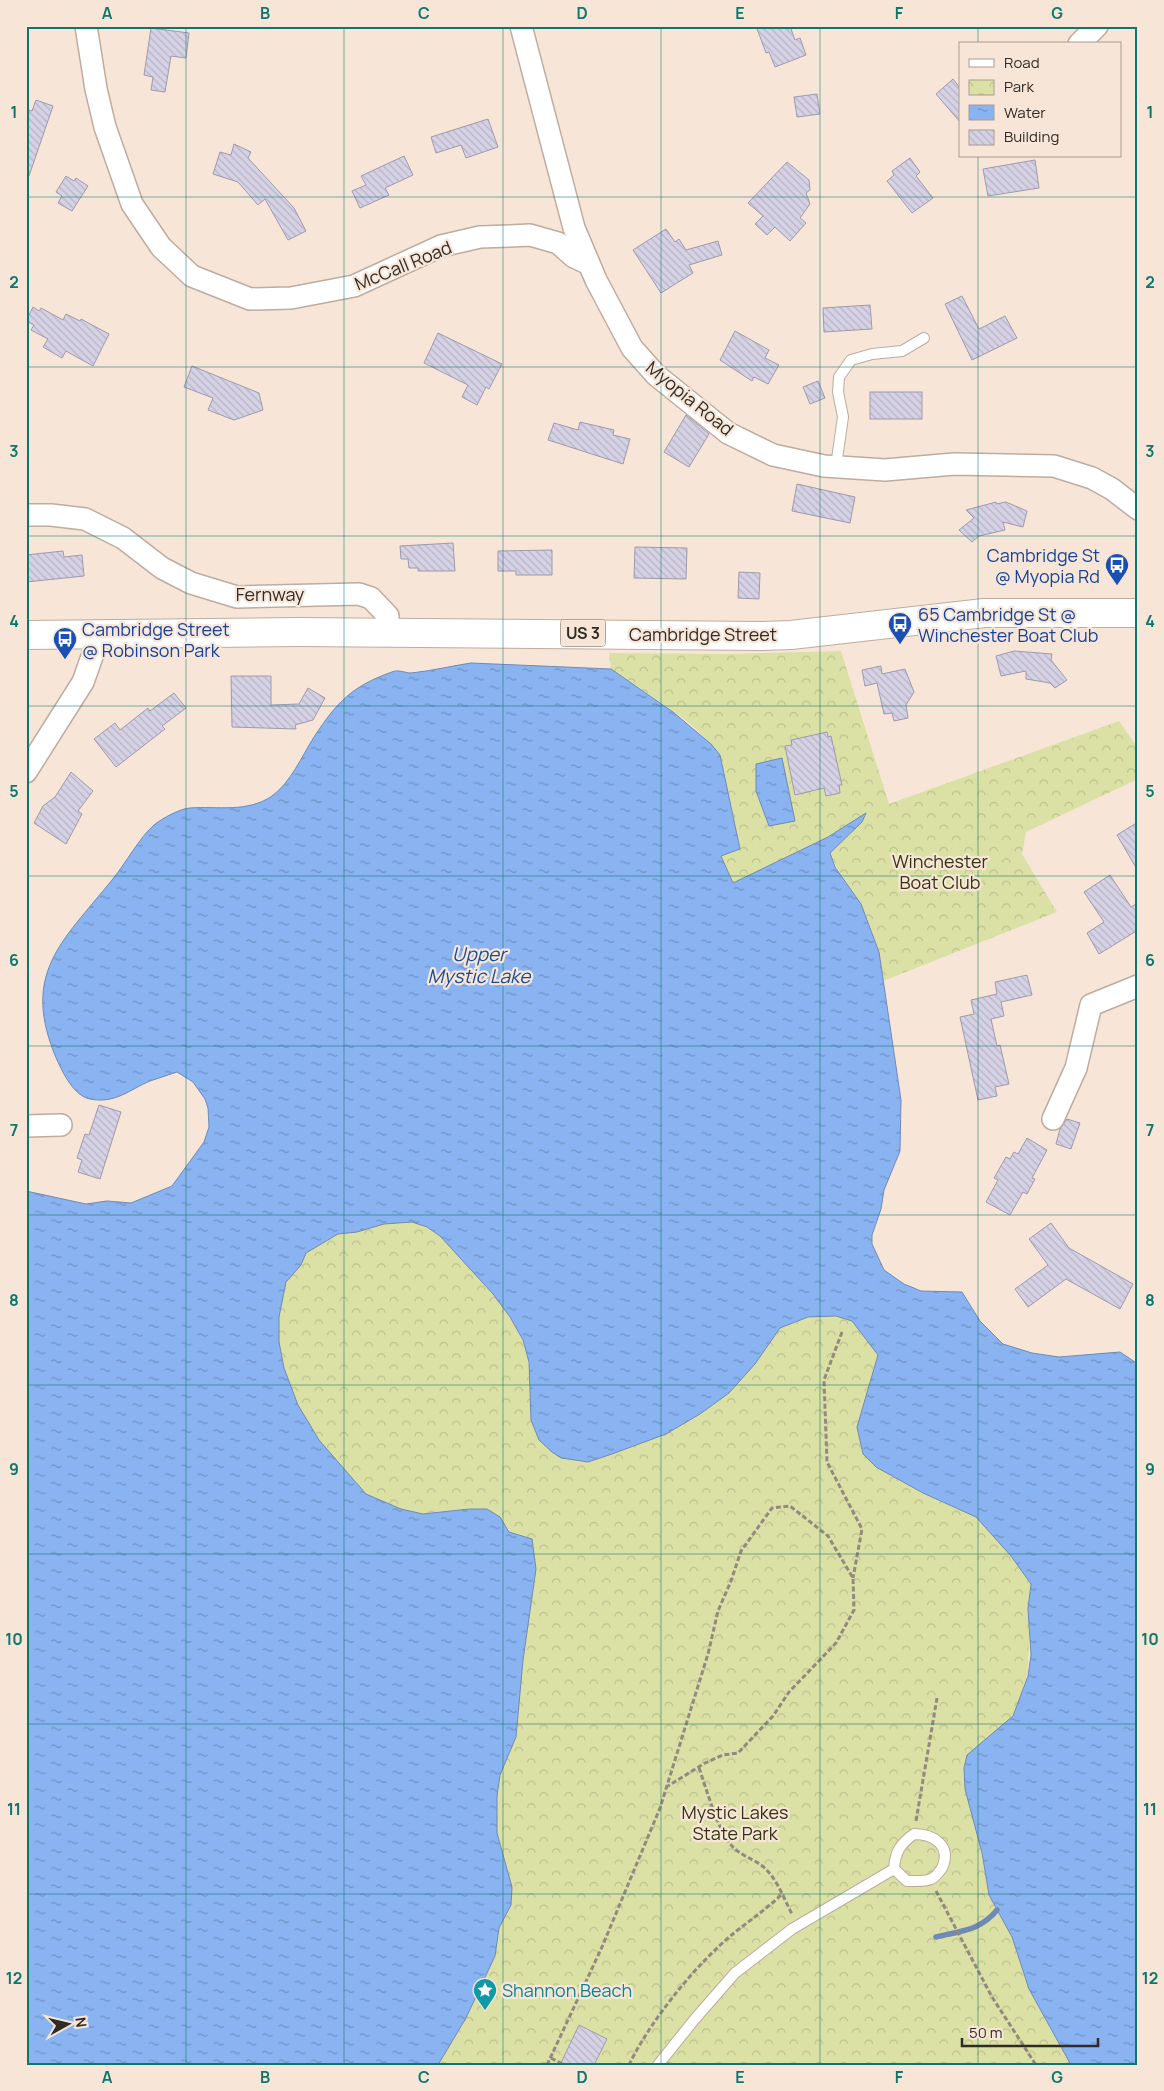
<svg xmlns="http://www.w3.org/2000/svg" width="1164" height="2091" font-family="Manrope,sans-serif">
<style>
.park{fill:url(#park-crowns)}
.water{fill:url(#water-ripples);stroke:#6f8ab4}
.lines{fill:none;stroke-linecap:round;stroke-linejoin:round}
.stream{stroke:#6f8ab4;stroke-width:5.5}
.building{fill:url(#building-back-hatch);stroke:#9e9aac}
.service-casing{stroke:#bdac9f;stroke-width:12}
.minor-casing{stroke:#bdac9f;stroke-width:24}
.trunk-casing{stroke:#bdac9f;stroke-width:30}
.path{stroke:#94897f;stroke-width:3;stroke-dasharray:5 2.5;stroke-linecap:butt}
.service{stroke:#fff;stroke-width:10}
.minor{stroke:#fff;stroke-width:21}
.trunk{stroke:#fff;stroke-width:28}
.grid{fill:none;stroke:#0f766e;stroke-width:1;stroke-opacity:0.55}
.labels{text-anchor:middle;dominant-baseline:central;stroke-width:4.5;stroke-linejoin:round;paint-order:stroke}
.shield{fill:#f7e6d8;stroke:#6c635b;stroke-width:1}
.shield-label{font-size:16px;font-weight:bold;fill:#312b26}
.street-label{font-size:18px;fill:#312b26;stroke:#f7e6d8}
.transit-label{font-size:18px;fill:#164399;stroke:#f7e6d8;text-anchor:start}
.park-label{font-size:18px;fill:#323412;stroke:#f7e6d8}
.culture-label{font-size:18px;fill:#0d838f;stroke:#f7e6d8;text-anchor:start}
.water-label{font-size:19px;font-style:italic;fill:#1a4c95;stroke:#f7e6d8}
.neatline{fill:none;stroke:#0f766e;stroke-width:2}
.grid-label{font-size:16px;text-anchor:middle;font-weight:bold;fill:#0f766e}
</style>
<defs>
<pattern id="park-crowns" width="20" height="18" patternUnits="userSpaceOnUse" patternTransform="scale(1.25)"><rect width="20" height="18" fill="#dbe1a5"/><path d="M2 6a3 3 0 1 1 6 0M12 15a3 3 0 1 1 6 0" fill="none" stroke="#bcc18e"/></pattern>
<pattern id="water-ripples" width="26" height="14" patternUnits="userSpaceOnUse" patternTransform="scale(1.25)"><rect width="26" height="14" fill="#89b3f1"/><path d="M2 4q2-2 4 0t4 0M15 11q2-2 4 0t4 0" fill="none" stroke="#7192c3"/></pattern>
<pattern id="building-back-hatch" width="6" height="6" patternUnits="userSpaceOnUse" patternTransform="scale(1.25)"><rect width="6" height="6" fill="#d6d2e5"/><path d="M-1 5l2 2M0 0l6 6M5-1l2 2" fill="none" stroke="#b8b4c4"/></pattern>
</defs>
<rect width="100%" height="100%" fill="#f7e6d8"/>
<g class="park">
<path d="M 841,651 L 889,804 L 1119,721 L 1138,748 L 1138,779 L 1026,832 L 1022,854 L 1057,912 L 883,981 C 879,954 873,928 860,903 C 851,886 837,872 830,853 L 862,822 L 866,813 L 828,837 L 733,883 L 721,856 L 740,849 L 720,755 C 693,719 648,695 611,669 L 609,653 L 729,654 Z"/>
<path d="M 412,1222 C 417,1224 423,1225 427,1227 C 454,1240 511,1312 522,1340 C 533,1364 530,1394 531,1420 L 755,1364 C 762,1353 770,1339 779,1329 C 792,1317 837,1311 852,1321 C 863,1329 871,1344 878,1355 L 869,1390 L 863,1454 L 876,1467 L 923,1493 L 976,1517 L 1011,1556 L 1031,1584 C 1024,1650 1046,1712 972,1750 L 976,1825 L 989,1895 L 1012,1937 L 1029,1989 L 1071,2065 L 438,2065 L 466,2018 L 495,1956 L 499,1928 L 511,1905 L 508,1870 L 497,1833 L 497,1796 L 500,1775 L 516,1737 L 523,1660 L 536,1569 L 500,1517 L 469,1509 L 423,1514 L 401,1509 L 366,1494 L 319,1440 L 298,1405 L 284,1368 L 279,1342 L 279,1317 L 286,1282 L 301,1265 L 306,1253 L 338,1234 L 357,1232 L 384,1224 Z"/>
</g>
<g class="water">
<path d="M 471,663 L 611,669 L 673,712 L 711,744 L 720,755 L 740,849 L 721,856 L 733,883 L 828,837 L 866,813 L 862,822 L 830,853 L 835,867 L 861,904 L 879,952 L 901,1100 L 900,1151 L 884,1190 L 881,1209 L 872,1235 L 872,1244 L 884,1270 L 904,1284 L 921,1291 L 962,1292 L 980,1321 L 1003,1344 L 1032,1353 L 1059,1357 L 1120,1352 L 1138,1364 L 1138,2065 L 1071,2065 L 1029,1989 L 1012,1937 L 989,1895 L 982,1853 L 965,1789 L 964,1768 L 967,1755 L 1013,1716 L 1028,1676 L 1031,1655 L 1028,1609 L 1031,1584 L 1011,1556 L 976,1517 L 923,1493 L 876,1467 L 863,1454 L 857,1427 L 878,1355 L 852,1321 L 836,1316 L 808,1317 L 780,1328 L 755,1364 L 729,1393 L 700,1414 L 666,1434 L 612,1454 L 588,1462 L 575,1460 L 561,1458 L 552,1452 L 539,1440 L 531,1420 L 529,1362 L 523,1340 L 510,1317 L 493,1294 L 440,1236 L 427,1227 L 412,1222 L 384,1224 L 357,1232 L 338,1234 L 306,1253 L 301,1265 L 286,1282 L 279,1317 L 279,1342 L 284,1368 L 298,1405 L 319,1440 L 366,1494 L 401,1509 L 423,1514 L 469,1509 L 487,1509 L 500,1517 L 509,1532 L 532,1539 L 536,1569 L 523,1660 L 516,1737 L 500,1775 L 497,1796 L 497,1833 L 512,1887 L 511,1905 L 499,1928 L 495,1956 L 466,2018 L 438,2065 L 26,2065 L 26,1191 L 86,1204 L 107,1201 L 131,1203 L 172,1186 L 204,1142 L 209,1127 L 208,1108 L 205,1099 L 193,1082 L 177,1072 C 168,1075 159,1078 150,1081 C 129,1090 115,1104 90,1099 C 74,1096 63,1073 57,1060 C 20,974 61,943 112,880 C 126,863 139,838 154,825 C 161,819 181,808 190,808 C 218,806 247,813 272,796 C 291,782 302,756 314,737 C 337,702 352,686 392,672 C 398,669 405,673 411,673 C 431,671 451,666 471,663 Z"/>
<polygon points="782,758 795,821 769,826 756,791 756,764"/>
</g>
<g class="lines">
<path class="stream" d="M 936,1937 C 960,1931 980,1931 997,1910"/>
</g>
<g class="building">
<polygon points="756,26 790,26 795,40 800,38 806,55 775,67 769,52 766,53"/>
<polygon points="151,28 189,33 186,58 171,56 165,92 151,90 153,77 144,75"/>
<polygon points="953,79 960,88 960,122 936,94"/>
<polygon points="817,94 820,114 797,117 794,97"/>
<polygon points="36,100 53,106 29,176 26,176 26,109 32,111"/>
<polygon points="488,119 498,147 466,158 461,145 436,153 431,137"/>
<polygon points="234,144 251,152 248,158 294,208 306,231 288,240 265,199 258,205 238,182 213,174 220,152 231,155"/>
<polygon points="404,156 413,175 385,188 389,195 360,208 352,191 366,185 361,176"/>
<polygon points="910,158 920,172 916,176 933,198 912,213 887,181 894,175 892,171"/>
<polygon points="1035,160 1039,188 988,196 983,169"/>
<polygon points="787,162 809,180 810,190 806,193 810,204 800,218 806,223 790,241 775,227 767,235 755,224 763,216 748,203"/>
<polygon points="66,176 74,181 76,178 88,186 72,211 58,203 62,196 56,192"/>
<polygon points="666,229 675,242 679,239 686,250 718,241 722,255 689,265 693,273 661,293 633,250"/>
<polygon points="962,296 979,329 1005,316 1017,338 972,360 945,304"/>
<polygon points="870,305 872,329 824,332 823,308"/>
<polygon points="33,307 39,311 41,308 63,320 66,314 80,321 81,319 109,334 93,366 66,351 62,358 43,347 48,339 31,330 34,325 26,321"/>
<polygon points="735,331 769,350 765,358 779,365 768,384 754,377 752,381 720,360"/>
<polygon points="438,333 502,364 489,389 486,387 477,405 462,397 468,385 424,363"/>
<polygon points="192,366 259,393 263,410 234,420 208,410 213,398 184,387"/>
<polygon points="818,381 825,398 810,404 803,387"/>
<rect x="870" y="392" width="52" height="27"/>
<polygon points="686,415 709,434 689,467 664,452"/>
<polygon points="580,422 614,430 613,435 630,439 623,464 548,440 554,423 578,430"/>
<polygon points="797,484 855,497 850,523 792,511"/>
<polygon points="996,502 996,504 1006,502 1027,511 1023,527 1003,522 1005,530 979,536 972,542 959,530 974,518 966,510"/>
<polygon points="453,543 455,571 418,571 418,568 409,568 408,559 401,559 400,546"/>
<polygon points="635,547 687,548 686,579 634,578"/>
<polygon points="552,550 552,575 516,575 516,571 498,571 498,551"/>
<polygon points="63,551 64,557 82,555 84,576 26,582 26,555"/>
<polygon points="739,572 760,573 759,599 738,598"/>
<polygon points="1014,651 1052,654 1051,660 1067,680 1055,688 1050,683 1026,679 1026,671 1001,676 996,656"/>
<polygon points="881,666 882,674 905,669 914,692 906,705 908,718 894,721 892,713 884,714 877,683 865,686 862,670"/>
<polygon points="231,676 271,676 271,705 299,704 308,688 325,698 313,720 295,725 296,729 232,727"/>
<polygon points="174,693 186,708 162,726 165,729 116,767 94,739 115,723 120,730 148,708 150,711"/>
<polygon points="827,732 828,737 831,736 842,785 839,785 840,793 826,796 824,788 795,795 785,746 792,745 791,740"/>
<polygon points="71,772 93,791 78,811 82,814 66,844 34,823 43,806 55,797"/>
<polygon points="1138,822 1138,871 1117,835"/>
<polygon points="1110,875 1131,907 1138,903 1138,930 1099,954 1087,933 1104,922 1084,892"/>
<polygon points="1027,975 1032,995 1001,1002 1004,1016 991,1019 997,1046 1000,1045 1009,1084 995,1087 997,1096 978,1100 960,1017 974,1014 971,1000 997,994 995,982"/>
<polygon points="99,1105 121,1112 100,1179 78,1172 82,1160 77,1158 85,1134 89,1135"/>
<polygon points="1067,1119 1080,1123 1071,1149 1056,1144 1060,1129"/>
<polygon points="1027,1138 1047,1150 1032,1178 1035,1179 1027,1194 1023,1192 1010,1215 986,1202 998,1180 994,1178 1006,1157 1010,1159 1014,1152 1018,1154"/>
<polygon points="1051,1223 1069,1248 1133,1284 1120,1309 1066,1279 1028,1307 1015,1289 1048,1265 1029,1239"/>
<polygon points="579,2025 607,2039 594,2065 560,2065"/>
</g>
<g class="lines">
<g class="service-casing">
<g id="service">
<polyline points="836,466 843,417 838,392 839,377 851,360 872,354 902,351 924,338"/>
<path d="M 914,1834 C 934,1834 952,1846 942,1868 C 939,1872 936,1877 931,1879 C 924,1882 915,1881 907,1881 L 894,1869 C 895,1852 900,1844 914,1834 Z"/>
<polyline points="658,2065 694,2020 735,1973 792,1929 894,1869"/>
</g>
</g>
<g class="minor-casing">
<g id="minor">
<polyline points="86,26 96,89 105,127 132,204 161,247 192,276 250,299 291,298 354,286 441,246 480,237 510,236 530,235 558,243 574,257 589,264"/>
<polyline points="521,26 574,228 596,280 632,348 656,375 728,433 773,455 824,466 885,470 954,464 1054,466 1092,478 1112,489 1138,509"/>
<polyline points="1079,44 1097,26"/>
<polyline points="26,515 51,515 85,519 123,538 162,568 191,583 237,597 359,594 371,598 388,616 388,632"/>
<polyline points="26,772 83,682 100,634"/>
<polyline points="1053,1119 1076,1068 1091,1005 1138,986"/>
<polyline points="26,1126 61,1125"/>
</g>
</g>
<g class="trunk-casing">
<polyline id="trunk" points="26,635 298,632 761,636 791,635 984,613 1138,613"/>
</g>
<g class="path">
<polyline points="842,1332 824,1380 827,1462 862,1529 853,1578"/>
<path d="M 699,1768 C 707,1790 717,1829 732,1846 C 740,1855 751,1858 761,1865 C 776,1876 783,1897 792,1914"/>
<polyline points="916,1821 937,1698"/>
<polyline points="936,1891 992,1997 1036,2065"/>
<polyline points="551,2058 564,2065"/>
<polyline points="547,2065 602,1947 660,1808 708,1654 718,1611 731,1581 741,1551 772,1508 790,1506 828,1536 853,1578 854,1610 836,1643 789,1692 773,1716 738,1753 723,1755 705,1763 668,1786"/>
<path d="M 629,2065 C 650,2021 696,1964 734,1933 C 750,1920 767,1909 782,1894"/>
</g>
<use href="#service" class="service"/>
<use href="#minor" class="minor"/>
<use href="#trunk" class="trunk"/>
</g>
<path class="grid" d="M 186,26 L 186,2065M 344,26 L 344,2065M 503,26 L 503,2065M 661,26 L 661,2065M 820,26 L 820,2065M 978,26 L 978,44M 978,156 L 978,2065M 26,197 L 1138,197M 26,367 L 1138,367M 26,536 L 1138,536M 26,706 L 1138,706M 26,876 L 1138,876M 26,1046 L 1138,1046M 26,1215 L 1138,1215M 26,1385 L 1138,1385M 26,1554 L 1138,1554M 26,1724 L 1138,1724M 26,1894 L 1138,1894"/>
<defs>
<g id="bus-pin" transform="scale(1.25)"><path d="M0 17L-7.5 6A9.5 9.5 0 1 1 7.5 6Z" fill="#1a4fb4" stroke="#f7e6d8"/><path d="M-5-6H5V4H4V6H2V4H-2V6H-4V4H-5ZM-3.5-4V0h7V-4ZM-3.5 1.2v1.5H-2V1.2ZM2 1.2v1.5H3.5V1.2Z" fill="#fff"/></g>
<g id="sight-pin" transform="scale(1.25)"><path d="M0 17L-7.5 6A9.5 9.5 0 1 1 7.5 6Z" fill="#0f9aa8" stroke="#f7e6d8"/><path d="M0-6L1.8-2.2L6-1.7L2.9 1.2L3.7 5.4L0 3.3L-3.7 5.4L-2.9 1.2L-6-1.7L-1.8-2.2Z" fill="#fff"/></g>
</defs>
<g fill-rule="evenodd">
<use href="#bus-pin" x="1117" y="565"/>
<use href="#bus-pin" x="900" y="624"/>
<use href="#bus-pin" x="65" y="639"/>
<use href="#sight-pin" x="485" y="1990"/>
</g>
<g class="labels">
<rect class="shield" x="560.5" y="619.5" width="45" height="27" rx="4"/>
<g class="shield-label">
<text x="583" y="633">US 3</text>
</g>
<g class="street-label">
<text transform="translate(403 265) rotate(-22)">McCall Road</text>
<text transform="translate(690 398) rotate(39)">Myopia Road</text>
<text x="270" y="594">Fernway</text>
<text x="703" y="634">Cambridge Street</text>
</g>
<g class="transit-label">
<text x="1100" y="555" text-anchor="end">Cambridge St<tspan x="1100" dy="21">@ Myopia Rd</tspan></text>
<text x="918" y="614">65 Cambridge St @<tspan x="918" dy="21">Winchester Boat Club</tspan></text>
<text x="82" y="629">Cambridge Street<tspan x="82" dy="21">@ Robinson Park</tspan></text>
</g>
<g class="park-label">
<text x="940" y="861">Winchester<tspan x="940" dy="21">Boat Club</tspan></text>
<text x="735" y="1812">Mystic Lakes<tspan x="735" dy="21">State Park</tspan></text>
</g>
<g class="culture-label">
<text x="502" y="1990">Shannon Beach</text>
</g>
<g class="water-label">
<text x="479" y="954">Upper<tspan x="479" dy="22">Mystic Lake</tspan></text>
</g>
</g>
<rect width="1164" height="2091" fill="none" stroke="#f7e6d8" stroke-width="55"/>
<rect x="959" y="42" width="162" height="115" fill="#f7e6d8" stroke="#a89b91"/>
<rect x="969" y="59" width="25" height="8" fill="#ffffff" stroke="#a89b91"/>
<text x="1004" y="68" font-size="15" fill="#312b26">Road</text>
<rect x="969" y="80" width="25" height="15" fill="url(#park-crowns)" stroke="#a89b91"/>
<text x="1004" y="92" font-size="15" fill="#312b26">Park</text>
<rect x="969" y="105" width="25" height="15" fill="url(#water-ripples)" stroke="#a89b91"/>
<text x="1004" y="118" font-size="15" fill="#312b26">Water</text>
<rect x="969" y="130" width="25" height="15" fill="url(#building-back-hatch)" stroke="#a89b91"/>
<text x="1004" y="142" font-size="15" fill="#312b26">Building</text>
<g transform="translate(68 2024) rotate(82)" stroke="#f7e6d8" stroke-width="4" paint-order="stroke">
<path d="M0-4L9 19L0 12L-9 19Z" fill="#312b26"/>
<text y="-8" font-size="14" font-weight="bold" text-anchor="middle" fill="#312b26">N</text>
</g>
<path d="M962 2038v8h136v-8" fill="none" stroke="#312b26" stroke-width="2.5"/>
<text x="969" y="2038" font-size="15" fill="#312b26" stroke="#f7e6d8" stroke-width="4" paint-order="stroke">50 m</text>
<rect x="28" y="28" width="1108" height="2036" class="neatline"/>
<g class="grid-label">
<text x="107" y="19">A</text>
<text x="265" y="19">B</text>
<text x="424" y="19">C</text>
<text x="582" y="19">D</text>
<text x="740" y="19">E</text>
<text x="899" y="19">F</text>
<text x="1057" y="19">G</text>
<text x="14" y="118">1</text>
<text x="1150" y="118">1</text>
<text x="14" y="288">2</text>
<text x="1150" y="288">2</text>
<text x="14" y="457">3</text>
<text x="1150" y="457">3</text>
<text x="14" y="627">4</text>
<text x="1150" y="627">4</text>
<text x="14" y="797">5</text>
<text x="1150" y="797">5</text>
<text x="14" y="966">6</text>
<text x="1150" y="966">6</text>
<text x="14" y="1136">7</text>
<text x="1150" y="1136">7</text>
<text x="14" y="1306">8</text>
<text x="1150" y="1306">8</text>
<text x="14" y="1475">9</text>
<text x="1150" y="1475">9</text>
<text x="14" y="1645">10</text>
<text x="1150" y="1645">10</text>
<text x="14" y="1815">11</text>
<text x="1150" y="1815">11</text>
<text x="14" y="1984">12</text>
<text x="1150" y="1984">12</text>
<text x="107" y="2083">A</text>
<text x="265" y="2083">B</text>
<text x="424" y="2083">C</text>
<text x="582" y="2083">D</text>
<text x="740" y="2083">E</text>
<text x="899" y="2083">F</text>
<text x="1057" y="2083">G</text>
</g>
</svg>
